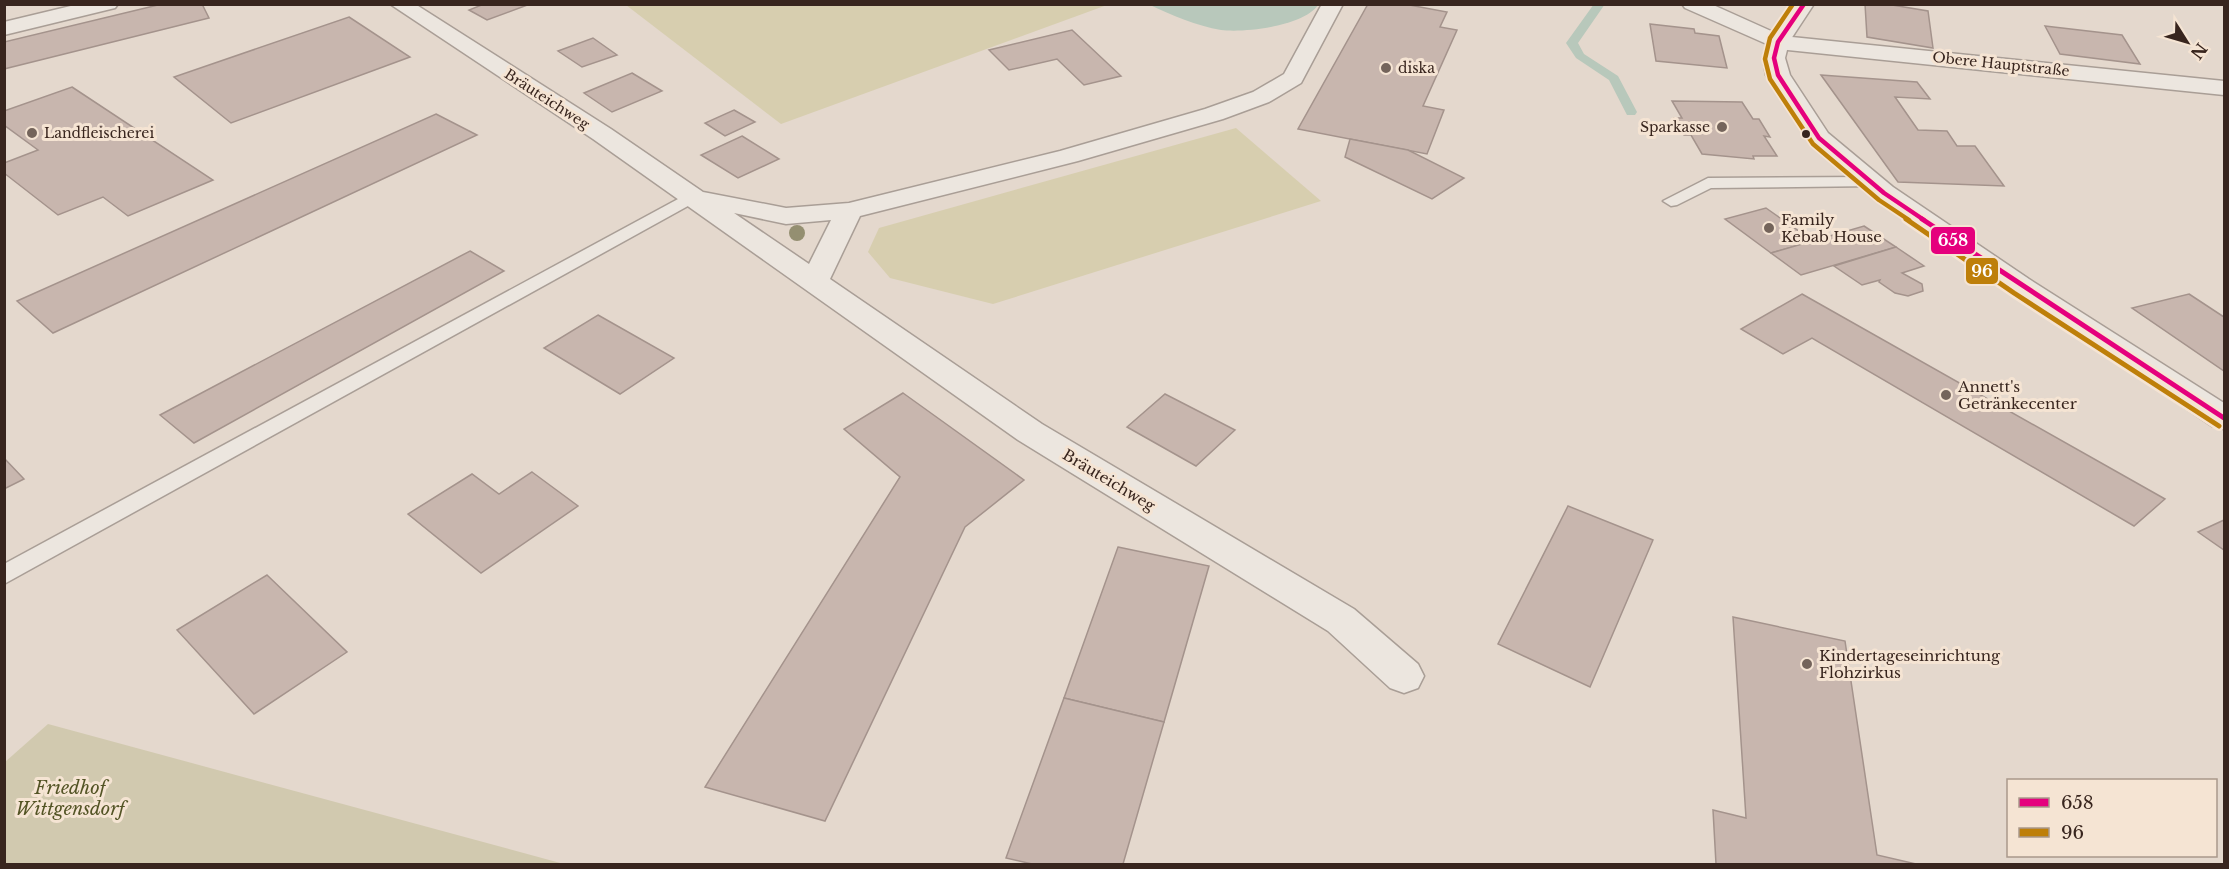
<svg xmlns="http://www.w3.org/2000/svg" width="2229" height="869" font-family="'Libre Baskerville',serif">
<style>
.green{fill:#d7ceaf}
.cemetery{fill:#d1c9af}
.water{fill:#b8c8bb}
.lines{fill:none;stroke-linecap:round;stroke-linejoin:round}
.stream{fill:#b8c8bb;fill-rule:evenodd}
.building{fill:#c8b6ae;stroke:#a4938c;stroke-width:1.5}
.service-casing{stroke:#a99e96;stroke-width:3}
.minor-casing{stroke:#a99e96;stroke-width:3}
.tertiary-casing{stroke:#a99e96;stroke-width:3}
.service{fill:#ece6df;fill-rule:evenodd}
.minor{fill:#ece6df;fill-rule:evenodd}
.tertiary{fill:#ece6df;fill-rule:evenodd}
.bus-1-far1-casing{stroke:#f5e4d3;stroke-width:8}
.bus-1-casing{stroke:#f5e4d3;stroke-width:10}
.bus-2-far1-casing{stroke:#f5e4d3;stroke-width:8}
.bus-2-casing{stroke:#f5e4d3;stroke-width:10}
.bus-1-far1{stroke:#e5007d;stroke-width:4.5}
.bus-1{stroke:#e5007d;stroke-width:5}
.bus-2-far1{stroke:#be7f09;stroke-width:4.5}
.bus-2{stroke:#be7f09;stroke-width:5}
.tree{fill:#948f71}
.poi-dot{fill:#74645b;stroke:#f5e4d3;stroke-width:2}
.bus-dot{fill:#38251e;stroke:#f5e4d3;stroke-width:2}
.labels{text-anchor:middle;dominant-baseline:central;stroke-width:6;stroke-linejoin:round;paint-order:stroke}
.far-street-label{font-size:14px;fill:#38251e;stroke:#f5e4d3}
.far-poi-label{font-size:14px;fill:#38251e;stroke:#f5e4d3;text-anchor:start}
.poi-label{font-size:15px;fill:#38251e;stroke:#f5e4d3;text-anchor:start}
.street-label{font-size:15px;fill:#38251e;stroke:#f5e4d3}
.near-park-label{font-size:18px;font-style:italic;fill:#535425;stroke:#f5e4d3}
.line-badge{stroke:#f5e4d3;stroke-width:2}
.badge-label{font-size:16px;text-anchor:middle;font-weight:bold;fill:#fff}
</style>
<rect width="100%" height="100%" fill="#e4d8cd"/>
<g class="green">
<polygon points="626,5 1107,5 781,124"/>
<polygon points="1236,128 1321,201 993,304 890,278 868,252 879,228"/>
</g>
<polygon class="cemetery" points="48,724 564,864 5,864 5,762"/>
<path class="water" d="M 1150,5 L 1318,5 C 1304,26 1245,33 1221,30 C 1197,26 1171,15 1150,5 Z"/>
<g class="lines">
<polygon class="stream" points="1594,4 1605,4 1578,43 1584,54 1618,76 1637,112 1635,115 1627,115 1609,80 1576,58 1566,43"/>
</g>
<g class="building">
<polygon points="162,4 202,4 209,18 4,69 4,42"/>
<polygon points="484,4 530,4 487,20 469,10"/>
<polygon points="1368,4 1404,4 1447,12 1440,27 1457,30 1423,106 1444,110 1427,154 1298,129"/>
<polygon points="1865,4 1886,4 1928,11 1933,48 1867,37"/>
<polygon points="349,17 410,57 231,123 174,77"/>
<polygon points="1650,24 1694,29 1695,33 1719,36 1727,68 1656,61"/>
<polygon points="2045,26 2122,35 2140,64 2060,54"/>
<polygon points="1072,30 1121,76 1084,85 1057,59 1009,70 989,50"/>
<polygon points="593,38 617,55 582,67 558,51"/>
<polygon points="632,73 662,91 612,112 584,93"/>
<polygon points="1821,75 1917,82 1930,99 1895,97 1918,130 1947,131 1957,146 1975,146 2004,186 1898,182"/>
<polygon points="72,87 213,180 128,216 103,197 58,215 4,173 4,163 38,150 4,125 4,111"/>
<polygon points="1672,101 1742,102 1753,119 1759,119 1770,137 1764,136 1777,156 1753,156 1754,159 1702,154 1691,135 1684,135 1674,118 1682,118"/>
<polygon points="734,110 755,122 725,136 705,123"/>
<polygon points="436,114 477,135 53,333 17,301"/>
<polygon points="742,136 779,159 738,178 701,155"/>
<polygon points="1350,139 1408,150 1464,178 1432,199 1345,157"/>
<polygon points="1766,208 1813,241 1771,253 1725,219"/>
<polygon points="1864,226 1896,247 1801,275 1771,253"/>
<polygon points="1896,247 1924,266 1902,273 1922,284 1923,291 1908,296 1895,293 1879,282 1880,280 1862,285 1834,266"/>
<polygon points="470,251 504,271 194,443 160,415"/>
<polygon points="1802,294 2165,499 2134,526 1812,338 1783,354 1741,329"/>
<polygon points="2189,294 2224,317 2224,371 2132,308"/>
<polygon points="598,315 674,358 620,394 544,348"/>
<polygon points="903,393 1024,480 965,527 825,821 705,787 900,477 844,429"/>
<polygon points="1165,394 1235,430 1196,466 1127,427"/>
<polygon points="4,458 24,479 4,489"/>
<polygon points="532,472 578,506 481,573 408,514 472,474 499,494"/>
<polygon points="1568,506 1653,540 1590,687 1498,644"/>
<polygon points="2224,520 2224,550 2198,532"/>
<polygon points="1118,547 1209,566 1164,722 1064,698"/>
<polygon points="267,575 347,652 254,714 177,630"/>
<polygon points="1733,617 1845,641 1877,855 1916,864 1716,864 1713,810 1746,818"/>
<polygon points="1064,698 1164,722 1123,864 1032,864 1006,858"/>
</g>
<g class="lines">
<g class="service-casing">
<g id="service">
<polygon points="1869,177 1875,178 1877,182 1875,186 1711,188 1677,205 1671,206 1663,201 1708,178"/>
<polygon points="691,192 699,197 697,201 4,584 4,564"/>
</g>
</g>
<g class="minor-casing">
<g id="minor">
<polygon points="79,4 118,4 115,8 4,35 4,22"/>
<path d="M 390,4 L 415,4 L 611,129 L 703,192 L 786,208 L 849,203 L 1060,151 L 1205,109 L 1253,92 L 1284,74 L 1322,4 L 1343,4 L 1301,83 L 1269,102 L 1223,119 L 1078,161 L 860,216 L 830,279 L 1042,424 L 1354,609 L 1418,664 L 1424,676 L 1418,688 L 1404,693 L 1390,688 L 1328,631 L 1018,440 L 593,139 ZM 734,213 L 786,224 L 831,220 L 809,264 Z"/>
<polygon points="1682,4 1711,4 1782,36 2224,81 2224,95 1778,49 1685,8"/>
</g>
</g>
<g class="tertiary-casing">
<polygon id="tertiary" points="1793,4 1814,4 1789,42 1785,58 1790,75 1828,133 1893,187 2029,279 2224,403 2224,429 2212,426 1875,199 1810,143 1766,75 1763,58 1767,42"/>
</g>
<use href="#service" class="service"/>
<use href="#minor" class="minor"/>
<use href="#tertiary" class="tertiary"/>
<g class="bus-1-far1-casing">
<polyline id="bus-1-far1" points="1804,4 1778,42 1774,58 1778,75 1819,138 1884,193 1924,220"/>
</g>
<g class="bus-1-casing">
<polyline id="bus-1" points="1922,219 2224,418"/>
</g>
<g class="bus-2-far1-casing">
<polyline id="bus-2-far1" points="1793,4 1770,38 1765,59 1770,79 1813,144 1879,200 1909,220"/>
</g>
<g class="bus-2-casing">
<polyline id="bus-2" points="1906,219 2014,293 2219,426"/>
</g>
<use href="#bus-1-far1" class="bus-1-far1"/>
<use href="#bus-1" class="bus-1"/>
<use href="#bus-2-far1" class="bus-2-far1"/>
<use href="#bus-2" class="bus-2"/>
</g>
<circle class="tree" cx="797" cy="233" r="8"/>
<g class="poi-dot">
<circle cx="1386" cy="68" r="6"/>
<circle cx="1722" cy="127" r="6"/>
<circle cx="32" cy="133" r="6"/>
<circle cx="1769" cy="228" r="6"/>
<circle cx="1946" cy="395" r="6"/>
<circle cx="1807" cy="664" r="6"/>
</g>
<circle class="bus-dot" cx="1806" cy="134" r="5"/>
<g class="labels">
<g class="far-street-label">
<text transform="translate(2001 64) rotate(6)">Obere Hauptstraße</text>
<text transform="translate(547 99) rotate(33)">Bräuteichweg</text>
</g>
<g class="far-poi-label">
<text x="1398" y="68">diska</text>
<text x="1710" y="127" text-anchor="end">Sparkasse</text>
<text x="44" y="133">Landfleischerei</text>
</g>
<g class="poi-label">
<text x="1781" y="219">Family<tspan x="1781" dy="17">Kebab House</tspan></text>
<text x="1958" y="386">Annett's<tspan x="1958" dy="17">Getränkecenter</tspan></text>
<text x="1819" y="655">Kindertageseinrichtung<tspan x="1819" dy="17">Flohzirkus</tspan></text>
</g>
<g class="street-label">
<text transform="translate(1109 480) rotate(31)">Bräuteichweg</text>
</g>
<g class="near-park-label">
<text x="70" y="788">Friedhof<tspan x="70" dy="21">Wittgensdorf</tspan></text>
</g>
</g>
<g class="line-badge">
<rect x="1930" y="226" width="46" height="29" rx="6" fill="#e5007d"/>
<rect x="1965" y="257" width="34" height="28" rx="6" fill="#be7f09"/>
</g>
<g class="badge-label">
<text x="1953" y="246">658</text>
<text x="1982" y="277">96</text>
</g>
<rect width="2229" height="869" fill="none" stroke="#38251e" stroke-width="12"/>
<rect x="2007" y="779" width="210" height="78" fill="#f5e4d3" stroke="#a9988b" stroke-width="1.5"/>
<rect x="2019" y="798" width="30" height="9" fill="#e5007d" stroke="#a9988b" stroke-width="1.5"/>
<text x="2061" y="809" font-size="18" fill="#38251e">658</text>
<rect x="2019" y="828" width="30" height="9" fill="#be7f09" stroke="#a9988b" stroke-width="1.5"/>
<text x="2061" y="839" font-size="18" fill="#38251e">96</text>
<g transform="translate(2187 42) rotate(127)" stroke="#f5e4d3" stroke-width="4.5" paint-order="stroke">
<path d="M0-4.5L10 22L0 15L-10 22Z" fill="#38251e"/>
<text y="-9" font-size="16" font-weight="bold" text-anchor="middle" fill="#38251e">N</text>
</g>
</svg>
